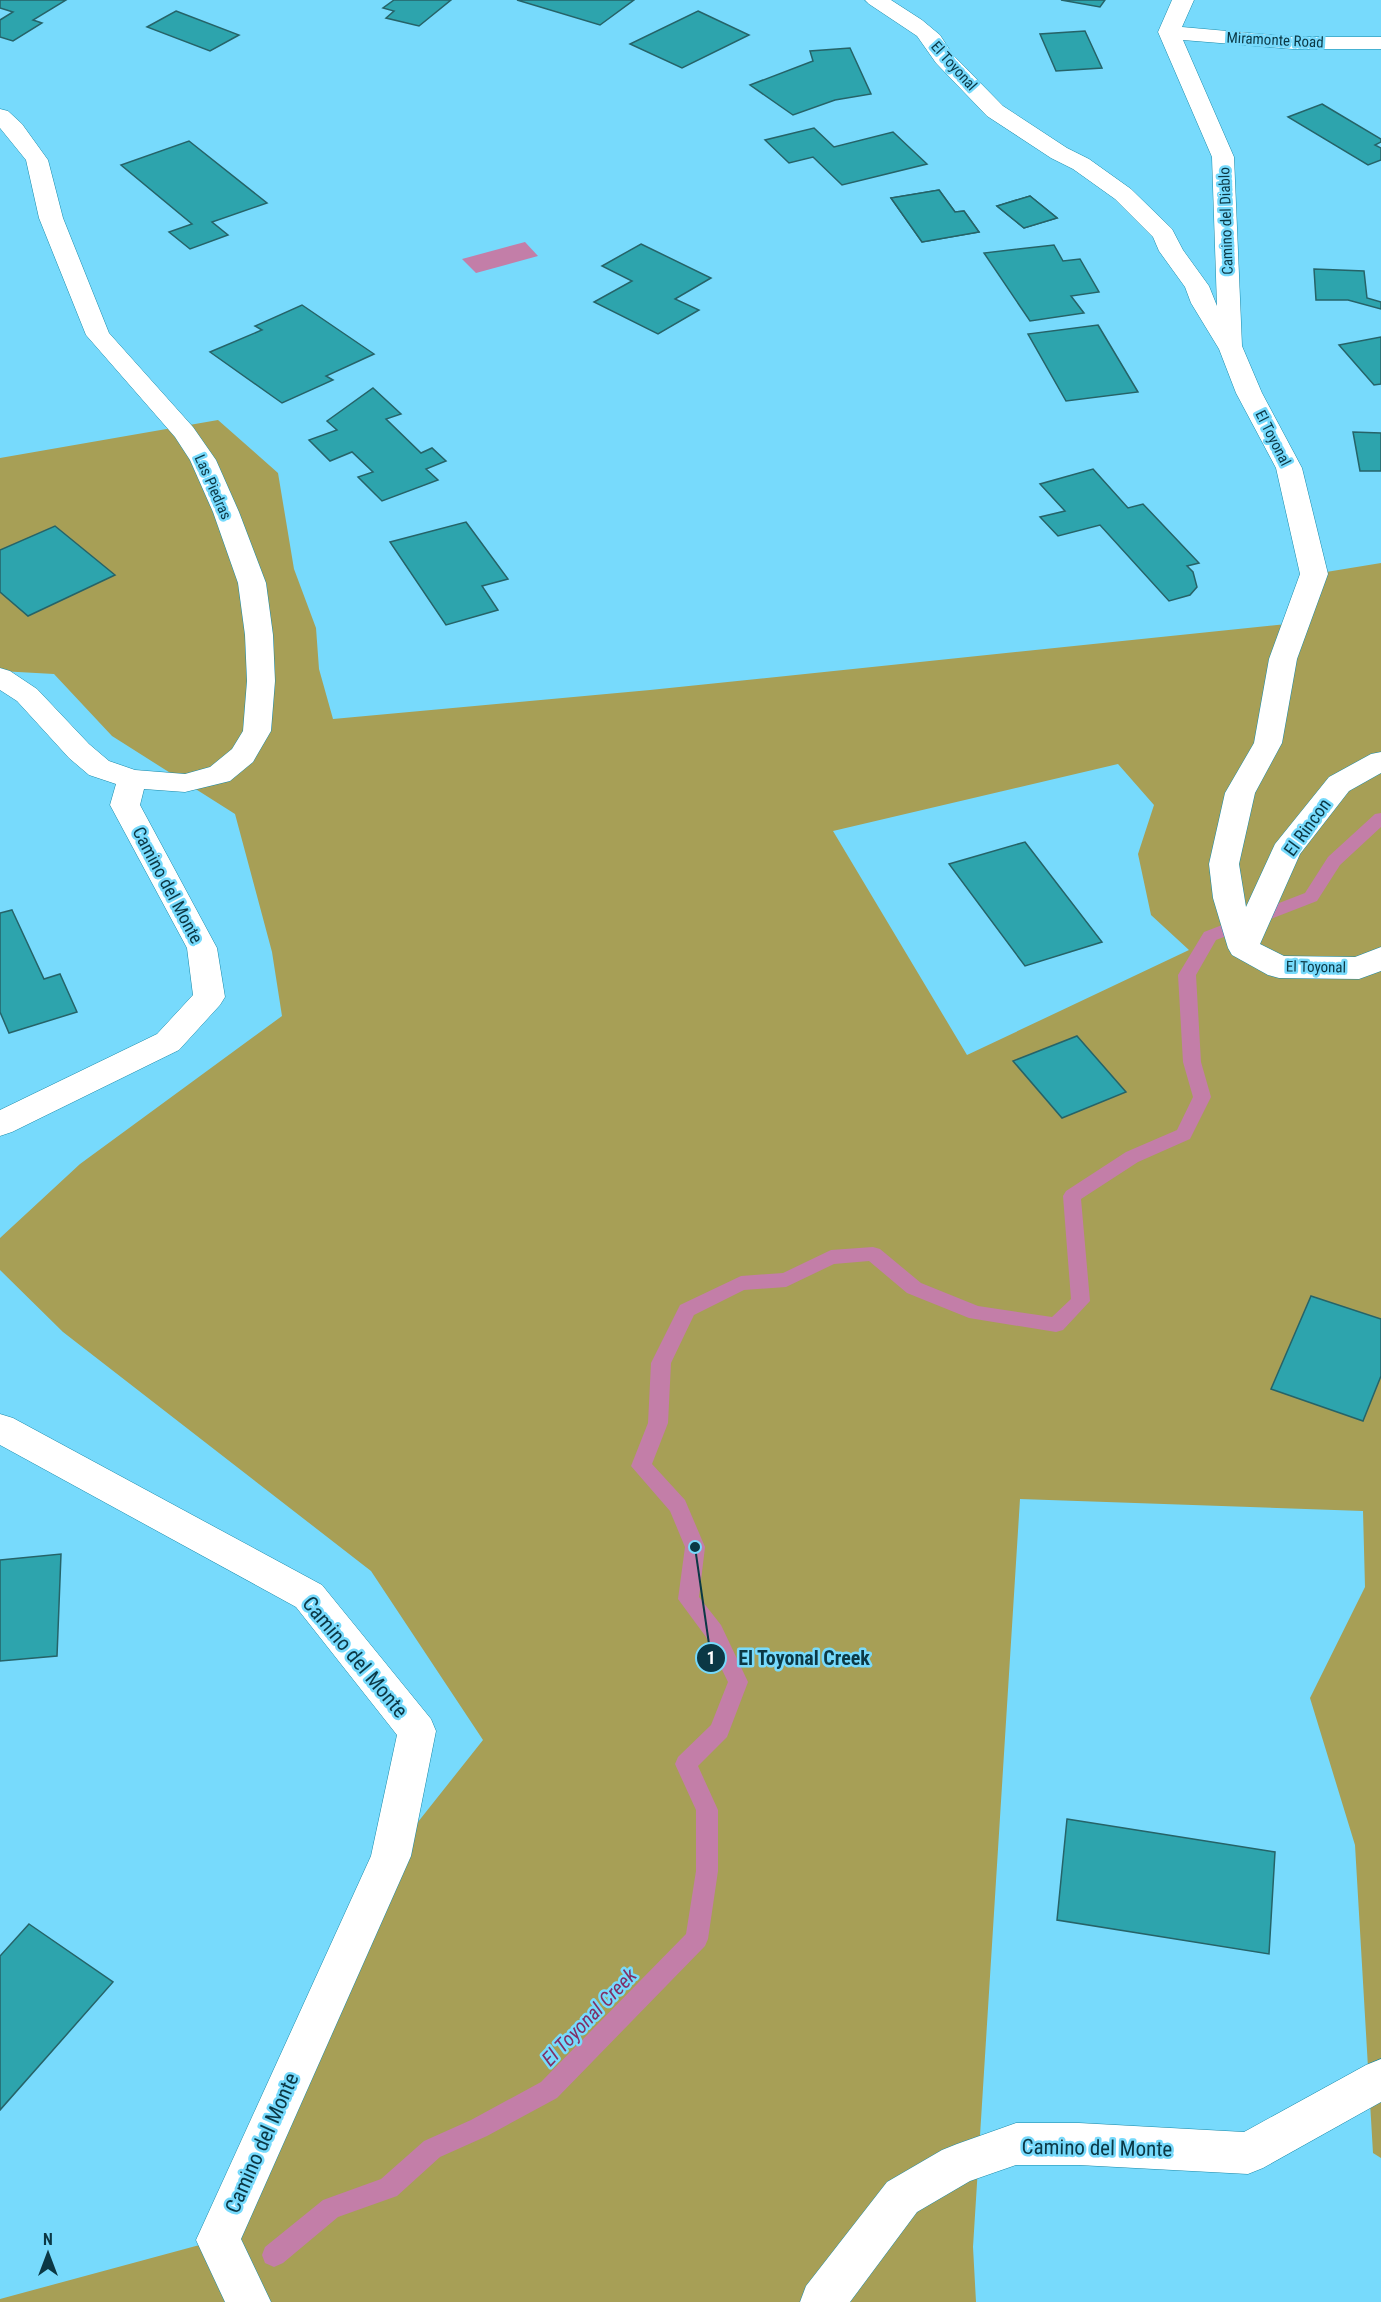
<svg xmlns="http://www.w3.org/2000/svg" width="1381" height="2302" font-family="'Roboto Condensed',sans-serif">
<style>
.green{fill:#a79f56;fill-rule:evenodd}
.water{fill:#c37ea8}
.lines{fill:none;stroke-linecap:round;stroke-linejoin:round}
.stream{fill:#c37ea8;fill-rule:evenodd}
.building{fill:#2da4ad;stroke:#266368;stroke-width:1.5}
.minor-casing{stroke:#1789a9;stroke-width:1}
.minor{fill:#fff;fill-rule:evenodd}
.labels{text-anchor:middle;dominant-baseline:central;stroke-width:5;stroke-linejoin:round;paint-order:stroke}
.far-street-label{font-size:15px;fill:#0b3845;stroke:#77dafc}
.street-label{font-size:18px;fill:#0b3845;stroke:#77dafc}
.water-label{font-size:20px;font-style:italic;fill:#812f66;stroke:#77dafc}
.near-street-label{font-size:21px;fill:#0b3845;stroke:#77dafc}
.leader{fill:none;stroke:#0b3845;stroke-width:2}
.callout-dot{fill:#0b3845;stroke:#77dafc;stroke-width:2}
.mark-label{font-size:18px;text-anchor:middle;font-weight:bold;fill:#fff}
.callout-label{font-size:20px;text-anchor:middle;font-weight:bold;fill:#0b3845;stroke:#77dafc;stroke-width:5;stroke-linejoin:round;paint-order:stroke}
</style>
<rect width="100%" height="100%" fill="#77dafc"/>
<path class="green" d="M 218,420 L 278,473 L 294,569 L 316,628 L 319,669 L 333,719 L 650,690 L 1296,623 L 1314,574 L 1381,563 L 1381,2158 L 1373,2153 L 1355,1845 L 1310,1698 L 1365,1587 L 1363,1511 L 1020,1499 L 973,2247 L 976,2302 L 0,2302 L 0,2299 L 218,2240 L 391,1856 L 483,1740 L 371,1571 L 63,1332 L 0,1270 L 0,1238 L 80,1164 L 282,1016 L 272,952 L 235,814 L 112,736 L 54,674 L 0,671 L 0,458 ZM 1118,764 L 1154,805 L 1138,854 L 1151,915 L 1189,950 L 967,1055 L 833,831 Z"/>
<polygon class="water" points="525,242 538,256 476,273 462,259"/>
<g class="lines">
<polygon class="stream" points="1381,813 1381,827 1340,865 1317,901 1216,940 1196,975 1201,1062 1211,1097 1190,1139 1138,1162 1081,1199 1090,1301 1063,1330 1056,1332 969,1318 907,1293 869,1261 834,1264 786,1287 744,1290 694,1315 671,1363 668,1423 652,1464 685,1500 705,1547 699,1597 721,1625 748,1682 727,1737 698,1766 718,1810 718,1871 708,1939 705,1946 557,2098 487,2136 440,2157 397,2196 338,2217 283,2263 274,2267 265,2263 262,2255 265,2247 323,2200 381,2179 424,2141 471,2120 541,2082 686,1934 696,1871 696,1810 675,1764 678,1757 711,1725 728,1682 706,1637 678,1599 685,1547 670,1511 631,1466 648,1423 651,1363 680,1305 741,1276 783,1273 831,1250 873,1247 880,1249 921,1283 978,1306 1052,1317 1071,1299 1063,1196 1066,1191 1126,1152 1177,1130 1193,1097 1183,1062 1178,975 1204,932 1305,893 1328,857 1375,814"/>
</g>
<g class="building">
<polygon points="0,0 66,0 33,20 42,23 13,41 0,37 0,20 13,12 0,8"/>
<polygon points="394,0 451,0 419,26 386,18 394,11 383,8"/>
<polygon points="517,0 634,0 600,25"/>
<polygon points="1061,0 1105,0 1100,7"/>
<polygon points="176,11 239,35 210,51 147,27"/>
<polygon points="698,11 749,35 682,68 630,44"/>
<polygon points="1085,31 1102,68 1056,71 1040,34"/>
<polygon points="850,48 871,94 835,100 793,115 750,85 813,61 810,51"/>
<polygon points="1322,104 1381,139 1381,142 1375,145 1381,148 1381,160 1368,165 1288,117"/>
<polygon points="814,128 834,147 893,132 927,164 842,185 813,157 789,163 765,140"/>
<polygon points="189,141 267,203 212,222 228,235 190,249 169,232 192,224 121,165"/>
<polygon points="939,190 955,212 964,211 979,232 922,242 891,198"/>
<polygon points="939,190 955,212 964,211 979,232 922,242 891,198"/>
<polygon points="1030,196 1057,218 1024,228 997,206"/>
<polygon points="1030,196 1057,218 1024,228 997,206"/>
<polygon points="641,244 711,278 675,299 699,310 658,334 594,302 632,281 602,266"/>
<polygon points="1054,245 1063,261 1080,259 1099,292 1071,296 1084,313 1030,321 984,253"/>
<polygon points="1314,269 1364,271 1367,298 1381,302 1381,309 1348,300 1316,300"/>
<polygon points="302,305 374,354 326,376 333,380 282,403 210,352 262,330 255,326"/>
<polygon points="1098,325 1138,392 1066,401 1028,334"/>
<polygon points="1381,337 1381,384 1374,385 1339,345"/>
<polygon points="373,388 401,414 386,419 421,453 432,448 446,461 426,469 438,480 382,501 358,477 373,472 352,452 330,461 309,440 337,430 327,421"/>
<polygon points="1353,432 1381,433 1381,471 1360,471"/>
<polygon points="1093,469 1128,508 1143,504 1199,563 1187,566 1193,572 1197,587 1190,595 1169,601 1100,525 1058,536 1040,517 1065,511 1040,484"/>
<polygon points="466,522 508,579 482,586 498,610 446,625 390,542"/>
<polygon points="55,526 115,575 28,616 0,592 0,550"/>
<polygon points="1025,842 1102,942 1025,966 949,864"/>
<polygon points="12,910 44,979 60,974 77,1012 9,1033 0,1012 0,913"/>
<polygon points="1077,1036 1126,1092 1062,1118 1013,1061"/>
<polygon points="1311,1296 1381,1319 1381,1376 1363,1421 1271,1389"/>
<polygon points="61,1554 57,1656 0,1661 0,1560"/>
<polygon points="1067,1819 1275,1852 1269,1954 1057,1920"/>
<polygon points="29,1924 113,1982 0,2110 0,1956"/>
</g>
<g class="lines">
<g class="minor-casing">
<g id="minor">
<polygon points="865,0 891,0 922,20 940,35 953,55 1003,106 1067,148 1089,159 1131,189 1172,229 1183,250 1209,286 1217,306 1212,157 1158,32 1172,0 1194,0 1182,27 1293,37 1381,37 1381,49 1293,49 1183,40 1234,157 1242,346 1262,393 1302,468 1328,574 1297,659 1282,743 1255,793 1239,864 1246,907 1275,844 1329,777 1371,754 1381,752 1381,773 1349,791 1300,854 1260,944 1284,956 1355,957 1381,947 1381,971 1359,979 1279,978 1268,975 1232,955 1228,948 1213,898 1209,864 1225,793 1254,743 1269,659 1300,574 1276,468 1236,393 1219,349 1191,303 1185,287 1159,251 1153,237 1115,199 1073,169 1051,158 987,116 936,63 917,36 869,4"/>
<polygon points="0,109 8,111 22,124 48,160 63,218 109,333 193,427 216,460 239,512 266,583 273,635 275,681 271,731 257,755 253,762 230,781 185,792 144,789 140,805 217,948 225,997 220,1005 179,1050 12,1132 0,1136 0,1110 157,1034 193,995 187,948 110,805 116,784 89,775 69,758 17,701 0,690 0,668 10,671 37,689 89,744 109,761 135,770 185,774 210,767 232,749 243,731 247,681 245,635 238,583 213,512 190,460 175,437 86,335 39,218 26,160 0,128"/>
<polygon points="0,1414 13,1418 322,1585 431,1719 436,1731 411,1856 241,2239 271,2302 225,2302 196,2240 371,1856 397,1735 296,1607 0,1445"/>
<polygon points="1381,2059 1381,2102 1263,2168 1248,2174 1079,2165 1016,2165 970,2181 917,2212 850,2302 800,2302 806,2286 887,2182 942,2150 957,2144 1016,2123 1079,2123 1244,2132 1366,2065"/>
</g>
</g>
<use href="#minor" class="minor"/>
</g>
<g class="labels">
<g class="far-street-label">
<text transform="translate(1275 40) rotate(3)">Miramonte Road</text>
<text transform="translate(954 66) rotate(48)">El Toyonal</text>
<text transform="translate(1226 221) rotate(-92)">Camino del Diablo</text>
<text transform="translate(1273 438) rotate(63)">El Toyonal</text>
<text transform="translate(213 487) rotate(66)">Las Piedras</text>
<text transform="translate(1316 967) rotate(1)">El Toyonal</text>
</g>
<g class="street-label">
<text transform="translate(1307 827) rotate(-54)">El Rincon</text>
<text transform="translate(168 885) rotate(62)">Camino del Monte</text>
</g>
<g class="water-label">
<text transform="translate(589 2017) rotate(-46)">El Toyonal Creek</text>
</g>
<g class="near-street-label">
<text transform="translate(355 1657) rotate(50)">Camino del Monte</text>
<text transform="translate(262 2143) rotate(-66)">Camino del Monte</text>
<text transform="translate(1097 2148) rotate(1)">Camino del Monte</text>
</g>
</g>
<path class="leader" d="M695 1547L711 1658"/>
<g class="callout-dot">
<circle cx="695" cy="1547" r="6"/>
<circle cx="711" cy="1658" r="15"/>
</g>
<g class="mark-label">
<text x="711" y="1664">1</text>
</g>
<g class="callout-label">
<text x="804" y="1665">El Toyonal Creek</text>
</g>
<g transform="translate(48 2254)" stroke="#77dafc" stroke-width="4.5" paint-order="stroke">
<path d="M0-4.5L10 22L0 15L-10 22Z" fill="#0b3845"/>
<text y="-9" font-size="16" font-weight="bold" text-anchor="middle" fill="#0b3845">N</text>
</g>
</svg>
